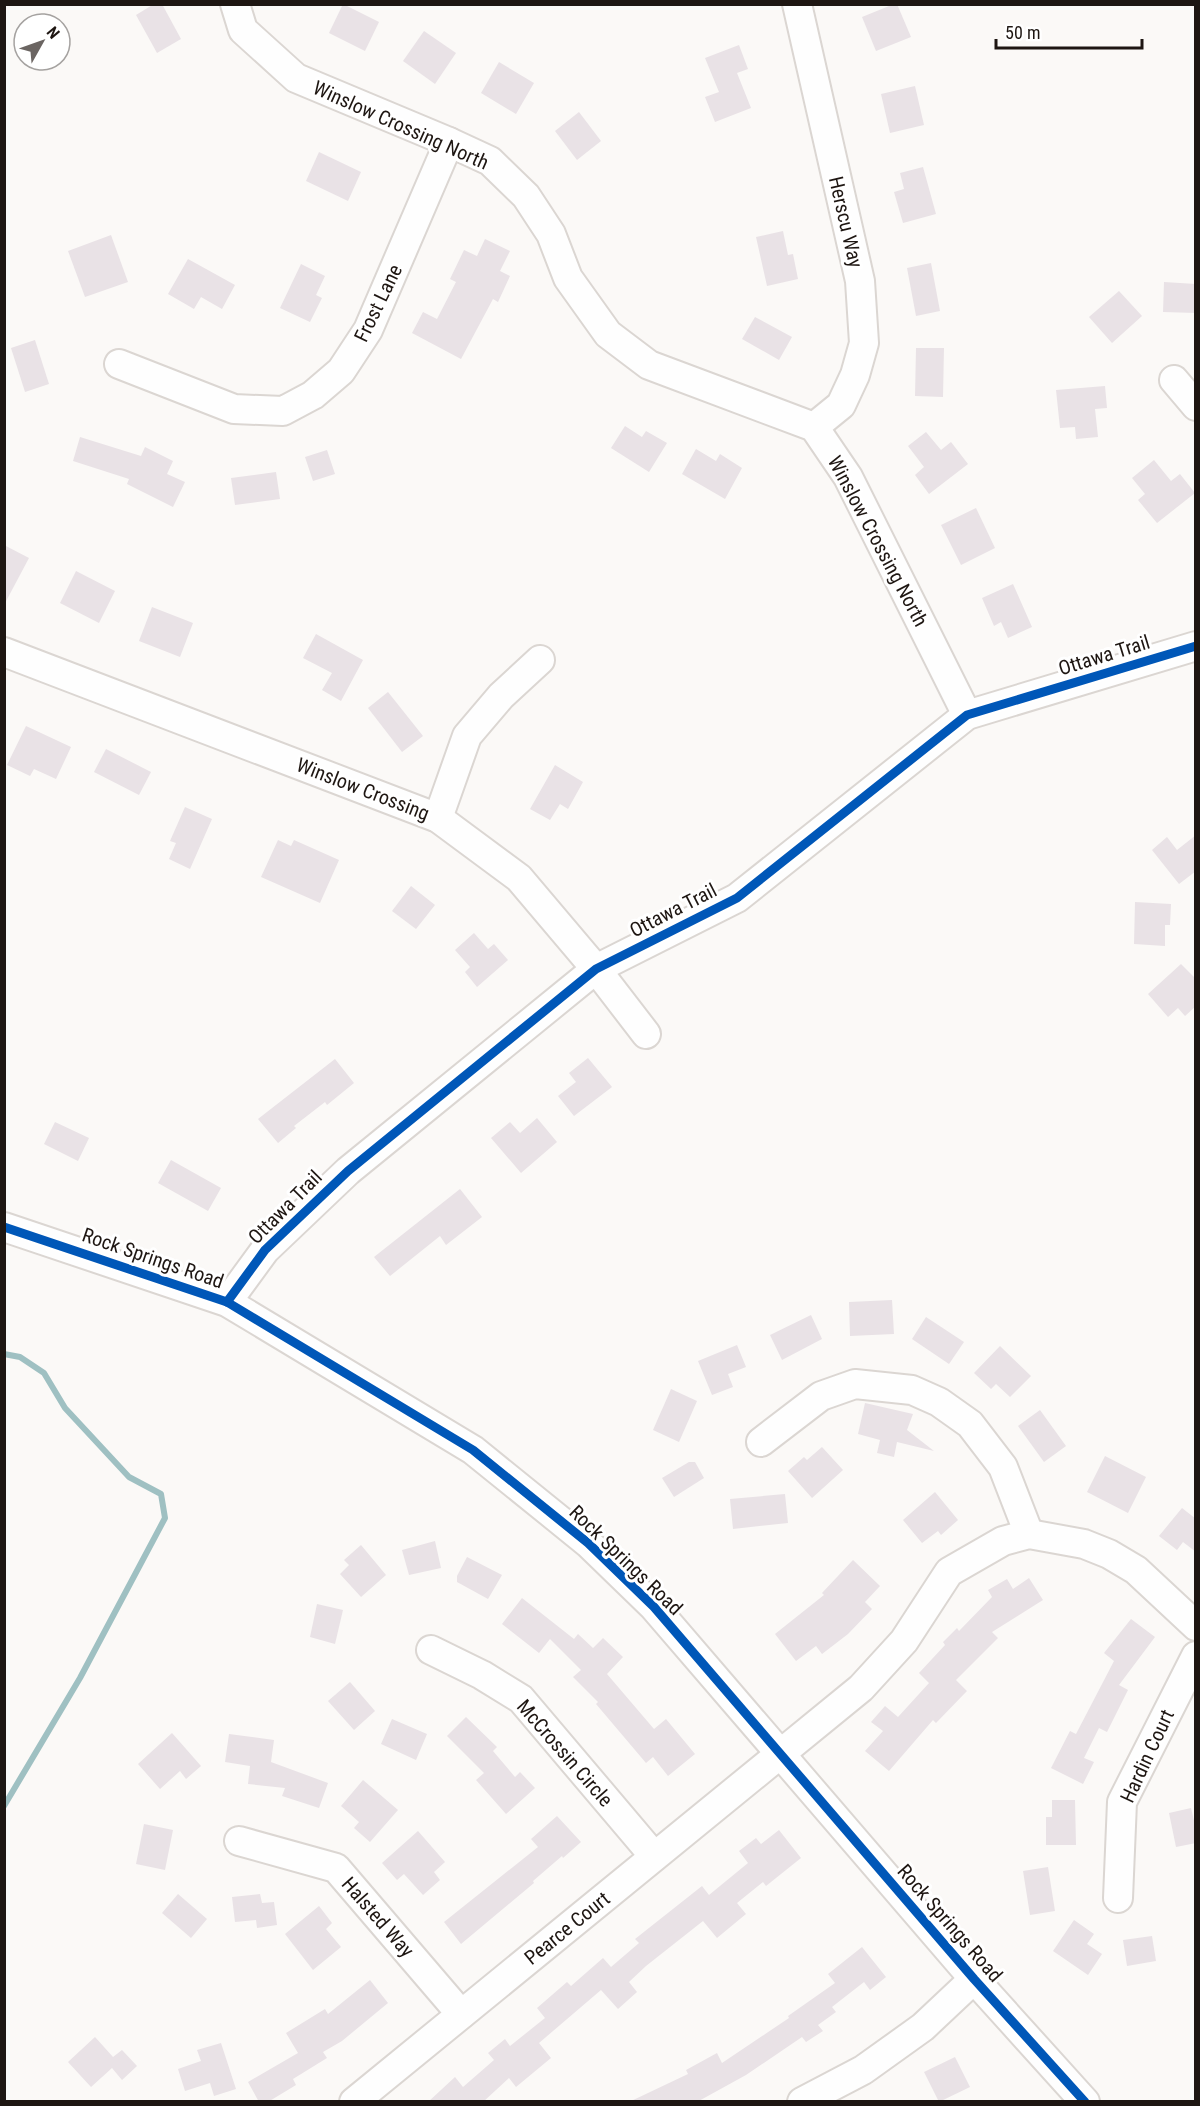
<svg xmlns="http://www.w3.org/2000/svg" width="1200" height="2106" font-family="'Roboto Condensed',sans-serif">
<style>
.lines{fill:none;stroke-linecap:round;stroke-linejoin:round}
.stream{stroke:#9fc0c2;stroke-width:6}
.building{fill:#e9e2e6}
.minor-casing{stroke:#dbd6d2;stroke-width:32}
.minor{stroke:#fefefe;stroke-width:28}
.cycleway-casing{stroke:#fff;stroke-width:13}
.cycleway{stroke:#0057b8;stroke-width:9}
.labels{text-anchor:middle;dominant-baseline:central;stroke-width:6;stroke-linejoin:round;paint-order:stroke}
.street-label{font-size:20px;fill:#1e1612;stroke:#fff}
</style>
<rect width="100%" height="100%" fill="#fbf9f7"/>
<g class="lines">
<polyline class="stream" points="4,1354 20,1357 44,1373 65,1408 129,1477 161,1494 165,1518 80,1678 4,1806"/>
</g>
<g class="building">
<polygon points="154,4 162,4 181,39 157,53 136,15"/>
<polygon points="343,4 379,22 365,51 329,33"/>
<polygon points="894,4 897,4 911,37 876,51 862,17"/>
<polygon points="424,31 456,53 435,84 403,61"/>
<polygon points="739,45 748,69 737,73 751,108 715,122 705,97 719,92 705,58"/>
<polygon points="499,62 534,83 516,114 481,93"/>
<polygon points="915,86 924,125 890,133 881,94"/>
<polygon points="579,112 601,141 577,160 555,131"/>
<polygon points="319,152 361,172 348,201 306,181"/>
<polygon points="923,167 936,214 903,223 894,192 904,189 900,173"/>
<polygon points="783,231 788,255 793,254 798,279 767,286 756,237"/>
<polygon points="111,235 128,282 85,297 68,251"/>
<polygon points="485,239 510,251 500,271 510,276 498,302 493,299 461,359 412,333 423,312 437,319 456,282 450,279 464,250 477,256"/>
<polygon points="188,259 235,285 222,309 201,297 194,309 168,294"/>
<polygon points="931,263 940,311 916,316 907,268"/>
<polygon points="301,264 325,276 316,295 322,298 310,322 280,308"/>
<polygon points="1164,282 1196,284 1196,313 1163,312"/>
<polygon points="1119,291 1142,316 1112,343 1089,317"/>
<polygon points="755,317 792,337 779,360 742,339"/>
<polygon points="35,340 49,384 25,392 11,348"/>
<polygon points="916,348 944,348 943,397 915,396"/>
<polygon points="1105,386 1107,408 1095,409 1098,437 1076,439 1075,427 1060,428 1056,390"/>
<polygon points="625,426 642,437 646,431 667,443 649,472 611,448"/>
<polygon points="926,432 941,450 951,442 968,464 929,494 915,475 924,467 908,446"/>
<polygon points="80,437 141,456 145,447 173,461 167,474 185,482 173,507 127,484 129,479 73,461"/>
<polygon points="696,449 716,461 720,454 742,468 725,499 682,474"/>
<polygon points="327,450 335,474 313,481 305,457"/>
<polygon points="1154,460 1171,481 1180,474 1195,493 1157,523 1138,500 1145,494 1132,478"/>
<polygon points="276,472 280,499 235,505 231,478"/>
<polygon points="976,508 995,548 961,565 941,525"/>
<polygon points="4,545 29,558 4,605"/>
<polygon points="76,571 115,591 99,623 60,603"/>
<polygon points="1013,584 1032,627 1008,638 1001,622 994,626 982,598"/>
<polygon points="152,607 193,623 180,657 139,641"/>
<polygon points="316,634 363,660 341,701 322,690 332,673 303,658"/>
<polygon points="388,692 423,736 402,752 368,708"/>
<polygon points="26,726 71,747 56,779 34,769 30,776 7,765"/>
<polygon points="106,749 151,772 139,795 94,772"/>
<polygon points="555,765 583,782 568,809 560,804 550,820 530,809"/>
<polygon points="185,807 212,819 190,869 169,859 176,843 170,841"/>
<polygon points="1196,835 1196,871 1179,884 1152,850 1167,837 1177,850"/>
<polygon points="278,840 291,846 294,840 339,860 320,903 261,877"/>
<polygon points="411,886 435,905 416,929 392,911"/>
<polygon points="1135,902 1171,904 1170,925 1165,925 1165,946 1134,944"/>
<polygon points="474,933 488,949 494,944 508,960 477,987 465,972 470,967 455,950"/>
<polygon points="1181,964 1196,979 1196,1006 1185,1016 1178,1008 1168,1017 1148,994"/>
<polygon points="588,1058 612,1087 574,1116 558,1096 576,1082 569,1073"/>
<polygon points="335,1059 354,1083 327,1105 325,1102 294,1126 296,1128 278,1143 258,1119"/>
<polygon points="537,1118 557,1142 521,1173 491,1138 510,1122 520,1133"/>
<polygon points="55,1122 89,1138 78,1161 44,1144"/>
<polygon points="171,1160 221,1188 208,1211 158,1183"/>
<polygon points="460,1189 482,1217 446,1245 440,1236 390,1276 374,1257"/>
<polygon points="892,1300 894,1334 850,1336 849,1302"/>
<polygon points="811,1315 822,1339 782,1360 770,1335"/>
<polygon points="926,1317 964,1342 949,1364 912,1339"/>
<polygon points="737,1345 746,1367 728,1374 733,1387 712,1395 698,1361"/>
<polygon points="1000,1346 1031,1376 1010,1397 996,1384 991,1389 974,1373"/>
<polygon points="671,1389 697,1401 679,1442 653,1430"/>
<polygon points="865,1403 913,1414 907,1430 934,1451 897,1442 894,1457 877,1453 880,1440 858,1434"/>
<polygon points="1040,1410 1066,1446 1044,1462 1018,1426"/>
<polygon points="822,1447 843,1470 812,1498 788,1471 804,1457 807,1460"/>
<polygon points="1105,1456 1146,1477 1128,1513 1087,1492"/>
<polygon points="689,1462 695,1462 704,1478 674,1497 662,1478"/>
<polygon points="935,1492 958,1520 941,1535 938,1531 922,1543 903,1520"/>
<polygon points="785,1494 788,1523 733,1529 730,1499"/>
<polygon points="1182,1508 1196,1519 1196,1552 1183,1542 1177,1550 1159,1536"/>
<polygon points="435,1541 441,1568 409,1575 402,1550"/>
<polygon points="361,1545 386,1575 361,1597 340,1574 349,1565 344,1560"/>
<polygon points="467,1557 502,1575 488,1599 457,1582 457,1576"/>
<polygon points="853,1560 880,1586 865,1602 872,1609 848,1634 822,1654 816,1646 796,1661 775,1634 824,1595 822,1593"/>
<polygon points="1029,1578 1043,1600 992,1632 998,1638 956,1680 967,1691 936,1723 933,1720 889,1771 865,1751 883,1731 871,1722 885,1706 898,1717 929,1683 919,1673 945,1645 943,1642 957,1628 959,1631 992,1597 988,1590 1007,1579 1013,1589"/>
<polygon points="522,1598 574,1639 578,1634 593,1648 603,1638 623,1657 607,1674 654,1729 666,1719 695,1754 668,1776 653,1757 646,1763 596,1704 598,1702 573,1677 581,1670 550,1639 539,1653 502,1624"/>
<polygon points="317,1604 343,1610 335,1644 310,1637"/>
<polygon points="1131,1619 1155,1637 1119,1685 1128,1690 1107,1732 1099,1728 1084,1758 1094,1762 1083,1784 1051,1768 1070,1731 1076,1734 1114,1661 1104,1653"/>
<polygon points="350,1682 375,1711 354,1730 328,1701"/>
<polygon points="466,1717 497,1747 493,1751 515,1777 520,1772 535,1788 506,1814 476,1780 484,1773 447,1736"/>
<polygon points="392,1719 427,1734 416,1760 381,1744"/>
<polygon points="172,1733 201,1766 186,1779 180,1771 160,1789 138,1764"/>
<polygon points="229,1734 274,1740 271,1762 328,1783 319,1808 282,1796 285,1788 248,1784 250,1766 225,1762"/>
<polygon points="363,1780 398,1810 370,1842 354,1828 359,1822 341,1806"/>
<polygon points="1052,1800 1075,1800 1076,1845 1046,1845 1046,1817 1052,1817"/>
<polygon points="1191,1808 1196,1829 1196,1843 1176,1847 1169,1813"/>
<polygon points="557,1816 581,1842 563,1858 562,1856 533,1881 534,1883 461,1944 444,1922 538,1847 531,1839"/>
<polygon points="144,1824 173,1830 165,1870 136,1864"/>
<polygon points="779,1830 801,1858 766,1886 763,1882 737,1903 746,1914 717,1938 703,1921 646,1966 629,1982 637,1992 618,2009 601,1990 539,2043 551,2058 516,2087 509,2078 483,2102 428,2102 455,2077 463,2087 494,2060 488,2053 505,2039 510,2046 545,2018 537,2008 567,1982 571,1986 603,1958 611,1967 639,1943 635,1939 702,1886 709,1895 748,1863 739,1851 756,1838 761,1844"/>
<polygon points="418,1831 445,1862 434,1872 440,1880 423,1895 404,1874 397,1880 382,1863"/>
<polygon points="1048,1867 1055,1911 1030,1915 1023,1871"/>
<polygon points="178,1894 207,1919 191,1938 162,1913"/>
<polygon points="260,1894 262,1903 274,1902 277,1925 257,1928 256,1920 235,1922 232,1897"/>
<polygon points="319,1906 332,1923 326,1929 341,1947 313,1970 285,1934"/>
<polygon points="1074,1920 1094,1934 1087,1944 1102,1954 1088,1975 1053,1951"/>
<polygon points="1152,1936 1156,1961 1127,1966 1123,1940"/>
<polygon points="862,1947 886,1977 870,1990 864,1982 832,2007 836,2012 818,2025 823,2031 806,2042 802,2037 746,2075 697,2102 629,2102 688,2074 686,2070 717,2053 722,2063 789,2018 788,2016 835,1983 828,1974"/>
<polygon points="370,1980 388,2003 342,2041 323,2052 327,2058 293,2079 296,2085 268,2102 259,2102 248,2082 298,2053 286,2033 325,2009 328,2014"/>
<polygon points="95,2037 113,2057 122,2050 137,2066 122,2080 112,2068 91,2087 68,2062"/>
<polygon points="221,2043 236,2089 214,2096 210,2083 185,2091 178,2069 201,2061 197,2050"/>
<polygon points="955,2057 970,2087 939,2102 924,2072"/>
</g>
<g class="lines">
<g class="minor-casing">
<g id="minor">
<polyline points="235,4 243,30 296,78 449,142 490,161 526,196 551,234 568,278 608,334 649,365 814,427 848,477 967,715"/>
<polyline points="797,4 860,281 864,343 855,375 841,405 814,427"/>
<polyline points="119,364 234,409 283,411 313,395 341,371 368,330 449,142"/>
<polyline points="1174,380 1196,406"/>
<polyline points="4,652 438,818 519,878 596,969 646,1034"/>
<polyline points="438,818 467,736 501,696 540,660"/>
<polyline points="4,1227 227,1302 473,1450 588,1543 654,1607 974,1979 1085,2102"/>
<polyline points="227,1302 265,1250 348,1171 596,969 737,898 967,715 1196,646"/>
<polyline points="761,1442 821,1396 855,1384 912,1390 939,1402 970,1424 1003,1467 1029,1534"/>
<polyline points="431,1650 482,1675 521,1699 654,1856"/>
<polyline points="239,1841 336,1868 461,2014"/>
<polyline points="1118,1898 1122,1802 1196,1656"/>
<polyline points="354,2102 861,1688 904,1641 949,1572 1003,1541 1029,1534 1084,1544 1109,1554 1136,1570 1196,1626"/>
<polyline points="802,2102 863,2070 923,2027 974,1979"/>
</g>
</g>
<use href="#minor" class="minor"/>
<g class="cycleway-casing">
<g id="cycleway">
<polyline points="4,1227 227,1302 473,1450 588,1543 654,1607 974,1979 1085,2102"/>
<polyline points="227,1302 265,1250 348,1171 596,969 737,898 967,715 1196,646"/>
</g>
</g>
<use href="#cycleway" class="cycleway"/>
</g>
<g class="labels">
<g class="street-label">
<text transform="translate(401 125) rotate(24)">Winslow Crossing North</text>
<text transform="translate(846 222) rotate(77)">Herscu Way</text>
<text transform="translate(378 303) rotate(-64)">Frost Lane</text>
<text transform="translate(878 541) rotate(62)">Winslow Crossing North</text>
<text transform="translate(1104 655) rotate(-17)">Ottawa Trail</text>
<text transform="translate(363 789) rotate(21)">Winslow Crossing</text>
<text transform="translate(673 910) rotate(-27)">Ottawa Trail</text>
<text transform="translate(285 1207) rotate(-45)">Ottawa Trail</text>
<text transform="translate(153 1258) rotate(19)">Rock Springs Road</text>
<text transform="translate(626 1560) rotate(44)">Rock Springs Road</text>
<text transform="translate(565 1753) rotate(49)">McCrossin Circle</text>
<text transform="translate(1147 1756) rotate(-65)">Hardin Court</text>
<text transform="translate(378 1917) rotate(49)">Halsted Way</text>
<text transform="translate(950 1923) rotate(49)">Rock Springs Road</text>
<text transform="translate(567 1928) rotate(-39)">Pearce Court</text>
</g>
</g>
<rect width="1200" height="2106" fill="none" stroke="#1e1612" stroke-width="12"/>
<g transform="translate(42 42) rotate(50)"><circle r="28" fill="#ffffff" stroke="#a5a2a0" stroke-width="1.5"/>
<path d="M0-4.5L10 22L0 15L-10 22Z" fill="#6b6562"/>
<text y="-9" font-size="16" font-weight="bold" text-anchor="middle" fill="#1e1612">N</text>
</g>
<path d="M996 39v9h146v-9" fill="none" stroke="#1e1612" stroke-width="3"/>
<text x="1005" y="39" font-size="18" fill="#1e1612" stroke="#ffffff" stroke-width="4.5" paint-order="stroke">50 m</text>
</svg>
